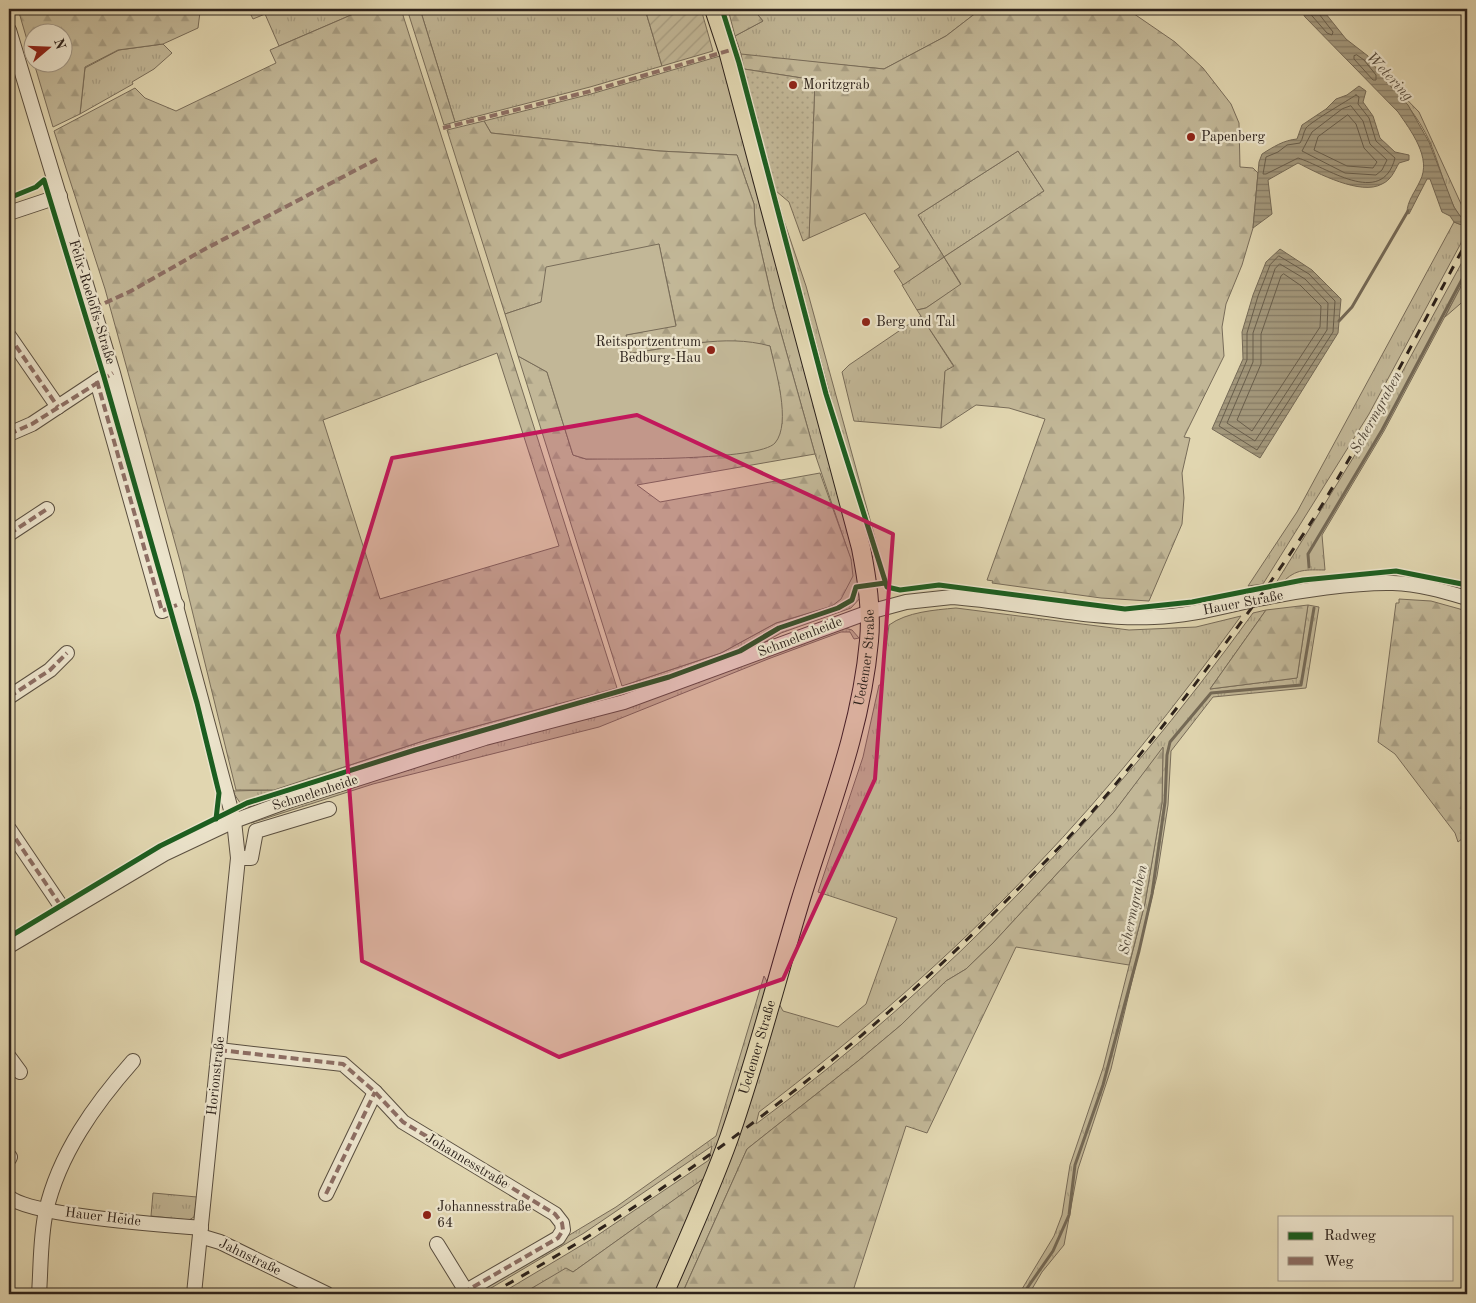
<svg xmlns="http://www.w3.org/2000/svg" width="1476" height="1303" font-family="'Old Standard TT',serif">
<style>
.grass{fill:url(#grass-tufts);stroke:#786c59}
.forest{fill:url(#forest-firs);stroke:#786c59;fill-rule:evenodd}
.park{fill:url(#park-dots);stroke:#786c59}
.garden{fill:url(#garden-furrows);stroke:#786c59}
.pitch{fill:#c2b797;stroke:#786c59}
.water{fill:url(#water-rules);stroke:#746956}
.lines{fill:none;stroke-linecap:round;stroke-linejoin:round}
.shore{stroke:#685e4c;stroke-width:1}
.stream{stroke:#746956;stroke-width:3}
.minor-casing{stroke:#5a4f40;stroke-width:16}
.major-casing{stroke:#2d221b;stroke-width:20}
.minor{stroke:#ece4cc;stroke-width:14}
.major{stroke:#e1d6b0;stroke-width:18}
.rail{stroke:#2d221b;stroke-width:3;stroke-dasharray:9 9;stroke-linecap:butt}
.quiet{stroke:#8d6e63;stroke-width:4;stroke-dasharray:8 4;stroke-linecap:butt}
.cycleway-casing{stroke:#ece4cc;stroke-width:8}
.cycleway{stroke:#1b5e20;stroke-width:5}
.marked{fill:#c2185b;fill-opacity:0.2;stroke:#c2185b;stroke-width:4;stroke-linejoin:round}
.poi-dot{fill:#8f2418;stroke:#ece4cc;stroke-width:2}
.labels{text-anchor:middle;dominant-baseline:central;stroke-width:4.5;stroke-linejoin:round;paint-order:stroke}
.poi-label{font-size:14px;fill:#2d221b;stroke:#ece4cc;text-anchor:start}
.street-label{font-size:14px;fill:#2d221b;stroke:#ece4cc}
.water-label{font-size:15px;font-style:italic;fill:#574c3d;stroke:#ece4cc}
</style>
<defs>
<pattern id="grass-tufts" width="24" height="20" patternUnits="userSpaceOnUse" patternTransform="scale(1.25)"><rect width="24" height="20" fill="#c2b797"/><path d="M3 7l-1-3M5 7V3M7 7l1-3M15 17l-1-3M17 17v-4M19 17l1-3" fill="none" stroke="#a79d82"/></pattern>
<pattern id="forest-firs" width="22" height="20" patternUnits="userSpaceOnUse" patternTransform="scale(1.25)"><rect width="22" height="20" fill="#c2b797"/><path d="M5 1l3.5 6h-7zM16 11l3.5 6h-7z" fill="#a79d82"/></pattern>
<pattern id="park-dots" width="8" height="8" patternUnits="userSpaceOnUse" patternTransform="scale(1.25)"><rect width="8" height="8" fill="#c2b797"/><path d="M2 2h.1M6 6h.1" fill="none" stroke="#a79d82" stroke-width="1.8" stroke-linecap="round"/></pattern>
<pattern id="garden-furrows" width="10" height="10" patternUnits="userSpaceOnUse" patternTransform="scale(1.25)"><rect width="10" height="10" fill="#c2b797"/><path d="M-1 1l2-2M0 10L10 0M9 11l2-2" fill="none" stroke="#a79d82"/></pattern>
<pattern id="water-rules" width="6" height="5" patternUnits="userSpaceOnUse" patternTransform="scale(1.25)"><rect width="6" height="5" fill="#a4997d"/><path d="M0 2.5h6" fill="none" stroke="#867c66"/></pattern>
</defs>
<rect width="100%" height="100%" fill="#e1d6b0"/>
<filter id="stains"><feTurbulence type="fractalNoise" baseFrequency=".004" numOctaves="4"/><feColorMatrix values="0 0 0 0 .2 0 0 0 0 .09 0 0 0 0 .02 0 0 0 .5 -.17"/></filter>
<radialGradient id="worn" r=".72"><stop offset=".6" stop-color="#630" stop-opacity="0"/><stop offset="1" stop-color="#630" stop-opacity=".3"/></radialGradient>
<g class="grass">
<polygon points="248,9 365,9 279,46 265,14 253,19"/>
<polygon points="420,9 645,9 662,66 590,87 455,122"/>
<polygon points="753,9 981,9 946,36 884,69 741,55 783,218 806,286 880,556 872,557 868,535 827,404 735,57 741,54 735,36 763,21"/>
<polygon points="163,44 172,53 154,69 132,82 133,84 80,114 85,68 119,50"/>
<polygon points="720,56 725,60 858,558 862,596 851,608 781,633 747,652 635,693 622,686 721,653 776,623 832,606 851,560 815,454 774,308 755,224 754,204 737,155 659,151 491,133 484,121 591,94"/>
<path d="M 1381,73 L 1419,112 L 1462,206 L 1467,198 L 1467,220 L 1460,216 L 1454,207 C 1444,186 1439,163 1430,142 C 1418,116 1401,97 1382,77 Z"/>
<polygon points="1018,151 1044,191 944,257 961,285 926,308 917,310 902,285 944,257 918,215"/>
<polygon points="1454,222 1467,227 1467,232 1369,414 1263,584 1248,586 1297,512"/>
<path d="M 1467,253 L 1467,275 L 1384,431 L 1322,535 L 1325,570 C 1307,570 1296,568 1282,583 L 1276,583 L 1374,424 Z"/>
<polygon points="921,316 954,367 945,372 941,428 854,421 842,372 849,365"/>
<path d="M 1308,605 L 1319,607 L 1306,688 L 1213,697 L 1171,751 L 1168,805 L 1157,876 L 1111,1069 L 1078,1169 L 1064,1245 L 1042,1272 L 1029,1294 L 1019,1294 L 1054,1236 L 1062,1215 L 1070,1165 L 1103,1068 L 1145,903 L 1162,803 L 1163,748 L 1114,812 L 993,943 L 966,969 L 946,981 L 901,1025 L 858,1061 L 747,1149 L 682,1294 L 670,1294 L 776,998 L 783,1011 L 838,1027 L 866,1004 L 897,918 L 818,892 L 863,757 L 879,685 L 881,685 L 889,625 C 907,612 934,610 956,608 L 1129,630 L 1196,627 L 1241,616 C 1177,704 1110,789 1035,867 C 951,956 856,1038 759,1112 L 756,1124 C 949,981 1112,808 1253,613 L 1266,610 L 1210,689 L 1297,678 Z"/>
<polygon points="845,628 852,630 859,638 854,639 850,632 841,632 768,659 599,727 373,784 251,823 253,819"/>
<polygon points="617,688 613,699 257,806 243,807 232,791 274,790 429,739"/>
<polygon points="764,976 770,987 729,1121 659,1294 655,1294 702,1180 573,1272 566,1269 522,1294 500,1294 592,1239 709,1160 712,1146 584,1233 481,1294 471,1294 616,1207 716,1136"/>
<polygon points="153,1193 197,1197 194,1217 189,1220 151,1216"/>
</g>
<g class="forest">
<polygon points="18,9 205,9 200,12 198,28 163,44 118,50 85,67 80,114 53,127 34,63 62,62 62,32 32,32 32,57"/>
<path d="M 365,9 L 401,9 L 617,688 L 429,739 L 274,790 L 236,790 L 180,561 L 105,289 L 54,131 L 135,88 L 145,98 L 176,111 L 276,63 L 270,50 ZM 497,353 L 559,546 L 380,599 L 323,420 Z"/>
<polygon points="407,9 420,9 455,122 444,125"/>
<polygon points="728,9 753,9 763,21 735,36"/>
<path d="M 981,9 L 1127,9 L 1175,42 L 1203,68 L 1231,104 L 1239,123 L 1240,167 L 1253,168 L 1258,173 L 1253,228 L 1242,265 L 1226,304 L 1222,327 L 1224,356 L 1184,437 L 1190,438 L 1182,473 L 1184,498 L 1182,524 L 1149,601 L 1101,598 L 992,583 L 993,581 L 987,580 L 1045,419 L 1009,408 L 976,405 L 941,428 L 945,371 L 954,366 L 917,310 L 926,308 L 961,284 L 944,257 L 903,285 L 894,271 L 900,267 L 865,213 L 809,238 L 815,80 L 744,69 L 741,54 L 884,69 L 946,36 ZM 1018,151 L 1044,191 L 944,257 L 918,215 Z"/>
<polygon points="484,121 491,133 659,151 737,155 754,204 755,224 774,308 815,454 637,485 660,502 820,473 851,559 853,576 841,599 832,606 776,623 721,653 622,686 518,356 547,372 573,455 586,459 708,456 782,424 780,392 770,346 696,342 630,354 626,335 676,325 659,244 541,302 505,314 447,130"/>
<polygon points="1467,275 1467,298 1445,317"/>
<polygon points="1399,599 1431,601 1467,611 1467,830 1463,838 1458,842 1455,833 1395,754 1378,742 1396,603 1399,603"/>
<polygon points="1308,605 1297,678 1210,689 1266,610"/>
<polygon points="1163,747 1162,803 1145,903 1129,965 1016,947 927,1133 906,1126 852,1294 682,1294 747,1149 858,1061 901,1025 946,981 966,969 993,943 1114,812"/>
<polygon points="703,1179 655,1294 522,1294 566,1268 573,1272"/>
</g>
<polygon class="park" points="744,69 815,80 809,238 803,241 789,202 776,191"/>
<polygon class="garden" points="645,9 701,9 713,51 662,66"/>
<path class="pitch" d="M 659,244 L 676,326 L 626,335 L 630,353 C 677,348 723,333 770,346 C 775,369 792,423 775,443 C 759,461 616,459 586,459 L 573,455 L 547,372 L 518,356 L 505,314 L 541,302 L 546,267 Z"/>
<g class="water">
<path d="M 1300,9 L 1322,9 L 1346,39 L 1368,56 L 1382,77 L 1408,105 L 1429,142 L 1454,207 L 1460,216 L 1467,220 L 1467,227 L 1454,222 L 1450,216 L 1442,212 L 1430,179 L 1427,179 L 1409,214 L 1407,213 C 1407,201 1415,192 1420,181 C 1432,158 1411,131 1398,112 L 1305,17 Z"/>
<path d="M 1359,86 L 1366,91 L 1363,102 L 1373,116 L 1380,138 L 1395,152 L 1409,155 L 1409,160 L 1399,163 C 1394,172 1391,180 1382,184 C 1361,196 1317,173 1298,163 L 1268,180 L 1272,214 L 1253,228 L 1259,162 L 1262,154 C 1273,147 1284,140 1297,139 L 1302,125 L 1326,109 L 1336,99 L 1347,95 Z"/>
<polygon points="1280,249 1312,270 1341,299 1338,333 1260,458 1212,429 1243,359 1242,332 1253,295 1266,262"/>
</g>
<g class="lines">
<g class="shore">
<polyline points="1306,9 1327,33 1332,35 1333,32 1319,14 1318,9"/>
<polygon points="1357,55 1364,60 1376,75 1376,80 1373,80 1354,59 1354,56"/>
<path d="M 1356,95 L 1359,97 L 1358,104 L 1369,118 L 1376,141 L 1395,158 C 1382,209 1325,166 1298,158 L 1266,174 L 1263,174 L 1266,157 L 1278,152 L 1287,145 L 1300,143 C 1303,139 1303,133 1306,128 C 1312,121 1347,101 1356,95 Z"/>
<polygon points="1351,106 1363,121 1370,144 1387,160 1382,170 1376,175 1345,173 1302,151 1312,132 1342,109"/>
<polygon points="1348,115 1356,124 1364,148 1377,162 1373,168 1347,166 1314,150 1318,137"/>
<polygon points="1279,256 1309,274 1335,301 1333,332 1257,450 1219,426 1247,360 1247,333 1258,296 1270,265"/>
<polygon points="1280,264 1305,279 1328,303 1327,330 1255,441 1227,423 1253,362 1253,333 1275,269"/>
<polygon points="1284,274 1300,285 1321,306 1320,327 1252,431 1237,420 1261,364 1261,334 1281,276"/>
</g>
<g class="stream">
<polyline points="1339,321 1352,307 1408,211"/>
<polyline points="1309,567 1308,554 1382,430 1467,270"/>
<polyline points="1023,1294 1053,1251 1069,1215 1075,1165 1103,1085 1139,951 1152,894 1165,802 1167,755 1170,742 1211,693 1301,685 1314,608"/>
</g>
<g class="minor-casing">
<g id="minor">
<polyline points="9,30 113,373 234,821 238,858 194,1294"/>
<polyline points="9,213 60,196"/>
<polyline points="9,336 58,407"/>
<polyline points="97,381 162,611 177,605"/>
<polyline points="9,434 32,424 103,377"/>
<polyline points="9,534 47,509"/>
<polyline points="9,697 50,670 67,653"/>
<polyline points="9,829 65,912"/>
<polyline points="238,858 251,858 256,831 329,809"/>
<path d="M 9,946 L 164,854 L 234,821 L 288,801 L 485,738 L 624,702 L 869,612 L 906,602 L 952,597 C 1020,602 1086,620 1154,617 C 1190,616 1224,606 1258,599 C 1297,591 1355,582 1393,583 C 1419,584 1443,591 1467,598"/>
<polyline points="219,1050 343,1064 375,1092 403,1122 555,1214 562,1223 563,1230 558,1238 461,1294"/>
<polyline points="9,1057 20,1072"/>
<polyline points="9,1159 10,1157"/>
<polyline points="326,1194 375,1092"/>
<path d="M 9,1197 C 31,1216 165,1225 201,1228"/>
<polyline points="200,1236 220,1242 327,1294"/>
<polyline points="437,1244 466,1291"/>
<path d="M 39,1294 C 41,1267 40,1238 46,1211 C 59,1154 95,1104 133,1061"/>
</g>
</g>
<g class="major-casing">
<g id="major">
<path id="s1" d="M 664,1294 C 686,1243 710,1191 729,1138 C 756,1061 776,981 800,902 C 826,816 861,732 869,641 C 872,610 867,579 861,548 L 728,51 L 714,9"/>
</g>
</g>
<use href="#minor" class="minor"/>
<use href="#major" class="major"/>
<path class="rail" d="M 490,1294 C 675,1192 847,1060 997,910 C 1031,876 1066,842 1098,805 C 1140,756 1179,706 1217,655 C 1253,606 1290,557 1322,505 C 1374,419 1420,329 1467,241"/>
<g class="quiet">
<polyline points="443,128 591,91 734,49"/>
<polyline points="94,308 131,291 205,249 377,159"/>
<polyline points="9,336 58,407"/>
<polyline points="97,381 162,611 177,605"/>
<polyline points="9,434 32,424 113,373"/>
<polyline points="9,534 47,509"/>
<polyline points="9,697 50,670 67,653"/>
<polyline points="9,829 63,909"/>
<polyline points="219,1050 343,1064 375,1092 403,1122 555,1214 562,1223 563,1230 558,1238 461,1294"/>
<polyline points="326,1194 375,1092"/>
</g>
<g class="cycleway-casing">
<g id="cycleway">
<polyline points="722,9 739,63 826,394 887,587 900,590 939,585 1125,609 1192,602 1303,580 1396,571 1467,585"/>
<polyline points="9,198 36,187 44,180 104,377 197,703 219,793 216,819"/>
<polyline points="9,937 160,846 247,803 415,750 669,677 740,651 779,628 838,608 852,600 856,587 885,583"/>
</g>
</g>
<use href="#cycleway" class="cycleway"/>
</g>
<path class="marked" d="M 637,415 L 893,534 L 875,779 L 783,979 L 559,1057 L 362,961 L 338,635 L 392,458 Z"/>
<g class="poi-dot">
<circle cx="793" cy="85" r="5"/>
<circle cx="1191" cy="137" r="5"/>
<circle cx="866" cy="322" r="5"/>
<circle cx="711" cy="350" r="5"/>
<circle cx="427" cy="1215" r="5"/>
</g>
<g class="labels">
<g class="poi-label">
<text x="803" y="85">Moritzgrab</text>
<text x="1201" y="137">Papenberg</text>
<text x="876" y="322">Berg und Tal</text>
<text x="701" y="342" text-anchor="end">Reitsportzentrum<tspan x="701" dy="16">Bedburg-Hau</tspan></text>
<text x="437" y="1207">Johannesstraße<tspan x="437" dy="16">64</tspan></text>
</g>
<g class="street-label">
<text transform="translate(92 302) rotate(73)">Felix-Roeloffs-Straße</text>
<text transform="translate(1243 603) rotate(-11)">Hauer Straße</text>
<text transform="translate(800 637) rotate(-21)">Schmelenheide</text>
<text stroke="none"><textPath href="#s1" startOffset="669">Uedemer Straße</textPath></text>
<text transform="translate(315 793) rotate(-18)">Schmelenheide</text>
<text stroke="none"><textPath href="#s1" startOffset="264">Uedemer Straße</textPath></text>
<text transform="translate(216 1076) rotate(-84)">Horionstraße</text>
<text transform="translate(467 1161) rotate(31)">Johannesstraße</text>
<text transform="translate(103 1217) rotate(7)">Hauer Heide</text>
<text transform="translate(250 1257) rotate(26)">Jahnstraße</text>
</g>
<g class="water-label">
<text transform="translate(1389 77) rotate(47)">Wetering</text>
<text transform="translate(1377 413) rotate(-61)">Schermgraben</text>
<text transform="translate(1134 910) rotate(-78)">Schermgraben</text>
</g>
</g>
<rect width="1476" height="1303" fill="none" stroke="#e1d6b0" stroke-width="30"/>
<rect x="10" y="10" width="1456" height="1283" fill="none" stroke="#2d221b" stroke-width="2.5"/>
<rect x="15" y="15" width="1446" height="1273" fill="none" stroke="#2d221b"/>
<rect x="1278" y="1216" width="175" height="65" fill="#ece4cc" stroke="#a09685"/>
<rect x="1288" y="1232" width="25" height="8" fill="#1b5e20" stroke="#a09685"/>
<text x="1324" y="1240" font-size="15" fill="#2d221b">Radweg</text>
<rect x="1288" y="1257" width="25" height="8" fill="#8d6e63" stroke="#a09685"/>
<text x="1324" y="1266" font-size="15" fill="#2d221b">Weg</text>
<g transform="translate(48 48) rotate(71)"><circle r="24" fill="#ece4cc" stroke="#a09685"/>
<path d="M0-4L9 19L0 12L-9 19Z" fill="#8f2418"/>
<text y="-8" font-size="14" font-weight="bold" text-anchor="middle" fill="#2d221b">N</text>
</g>
<rect width="100%" height="100%" filter="url(#stains)"/>
<rect width="100%" height="100%" fill="url(#worn)"/>
</svg>
